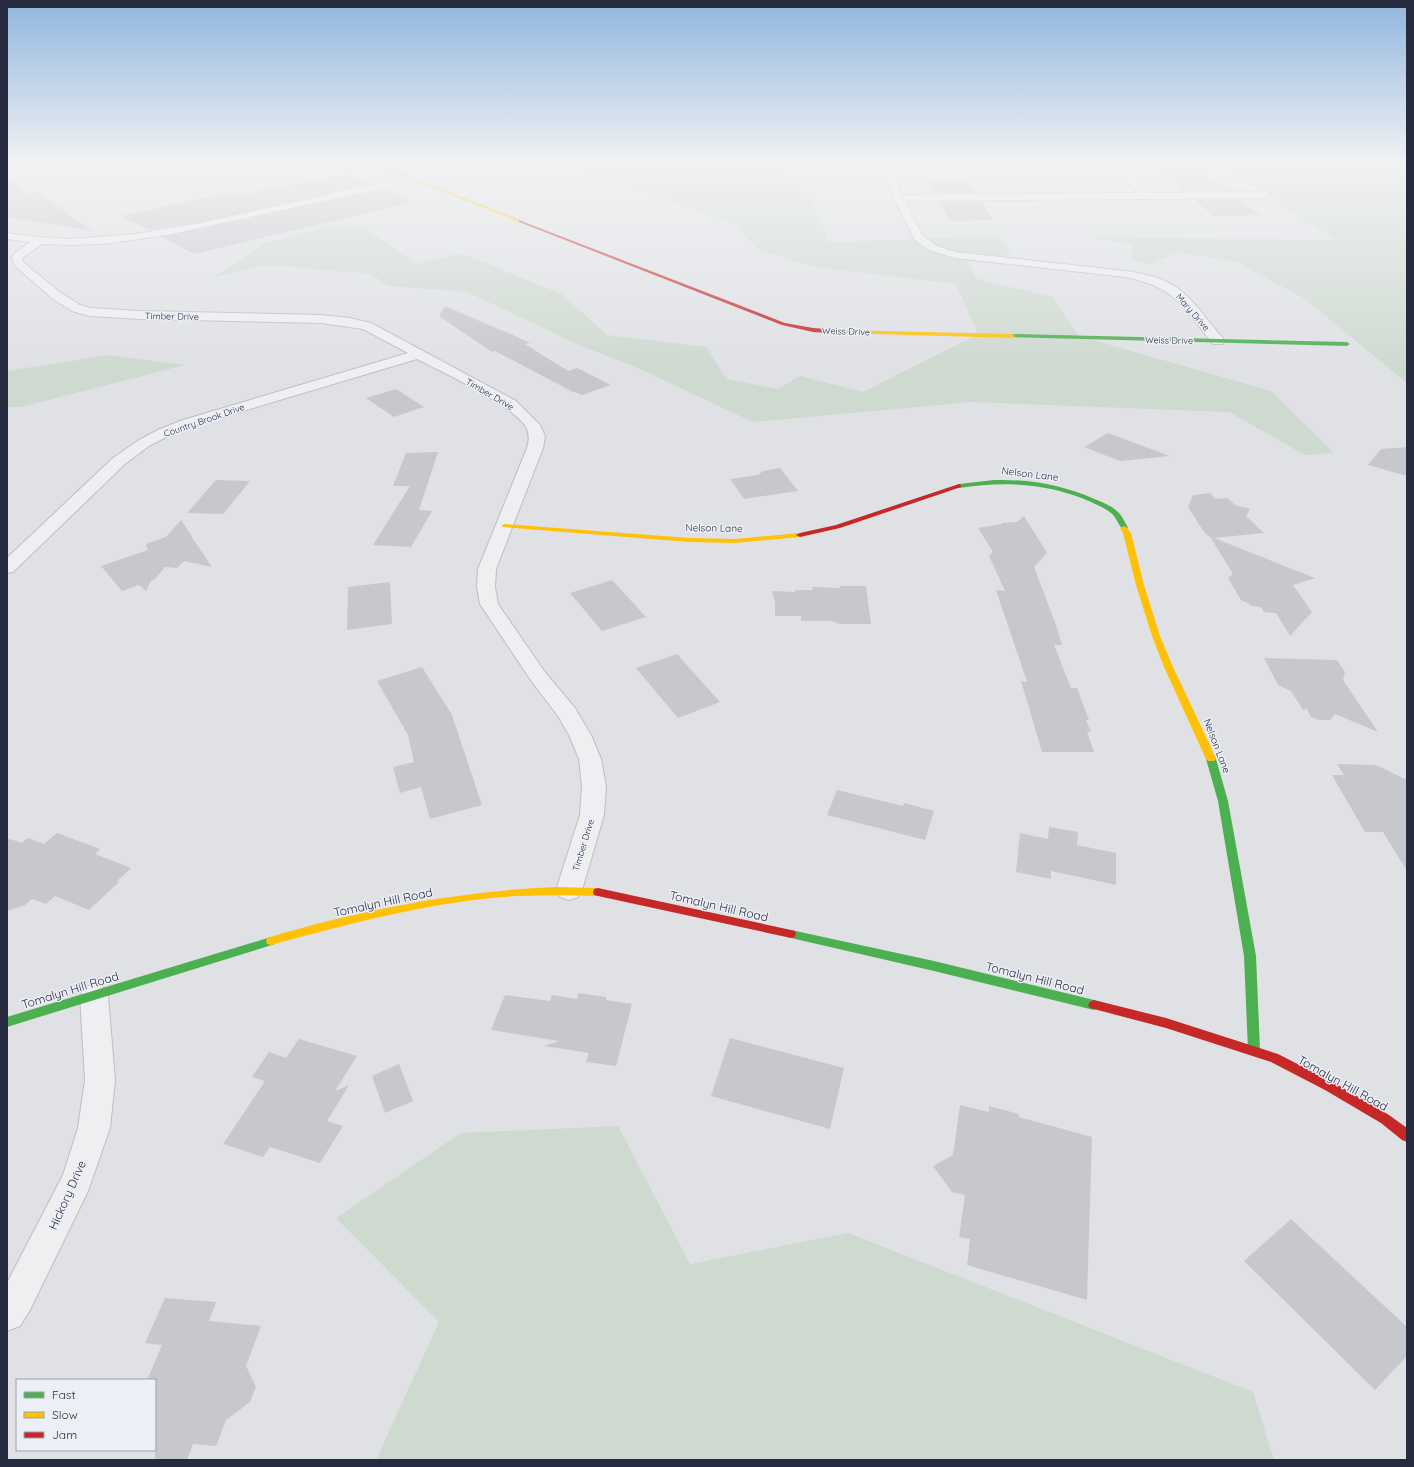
<svg xmlns="http://www.w3.org/2000/svg" width="1414" height="1467" font-family="Quicksand,sans-serif">
<style>
.green{fill:#ced9d0}
.building{fill:#c7c8cd}
.lines{fill:none;stroke-linecap:round;stroke-linejoin:round}
.street-casing{stroke:#bdbec3;stroke-width:2}
.street{fill:#efeff2;fill-rule:evenodd}
.fast{fill:#4caf50;fill-rule:evenodd}
.slow{fill:#ffc107;fill-rule:evenodd}
.jam{fill:#c62828;fill-rule:evenodd}
.labels{text-anchor:middle;dominant-baseline:central;stroke-width:3;stroke-linejoin:round;paint-order:stroke}
.far-street-label{font-size:9px;fill:#262b40;stroke:#edeff6}
.street-label{font-size:10px;fill:#262b40;stroke:#edeff6}
.near-street-label{font-size:12px;fill:#262b40;stroke:#edeff6}
</style>
<rect width="100%" height="100%" fill="#e0e1e5"/>
<g class="green">
<polygon points="564,164 775,164 812,198 828,242 998,236 1012,255 965,257 977,279 1052,297 1079,336 1271,391 1334,453 1305,455 1229,412 971,402 753,422 640,369 579,345 467,292 388,286 371,274 268,265 212,278 242,259 264,243 338,225 362,226 416,264 461,253 562,294 607,335 707,347 726,379 778,389 800,376 863,392 978,334 956,284 813,267 758,249 732,223"/>
<polygon points="1220,164 1407,164 1407,383 1305,299 1236,262 1179,252 1150,264 1130,260 1134,245 1088,237 1335,240"/>
<polygon points="109,355 185,365 21,407 7,407 7,371"/>
<polygon points="618,1126 690,1264 848,1233 1253,1392 1274,1460 376,1460 439,1322 336,1218 461,1133"/>
</g>
<g class="building">
<polygon points="1154,164 1191,164 1210,180 1215,180 1229,191 1185,191"/>
<polygon points="347,174 371,184 200,222 149,230 122,216 212,196 228,194 232,196"/>
<polygon points="7,178 27,193 36,191 93,231 7,217"/>
<polygon points="932,180 966,180 975,193 934,193 928,182 933,182"/>
<polygon points="385,189 412,200 407,202 409,203 194,254 162,237"/>
<polygon points="1195,200 1240,200 1260,215 1213,216"/>
<polygon points="939,202 981,202 993,220 950,221"/>
<polygon points="445,306 503,331 505,331 530,343 525,344 568,371 577,368 611,385 582,395 575,392 573,392 495,351 492,352 439,316"/>
<polygon points="396,389 424,407 394,417 366,398"/>
<polygon points="1108,433 1170,456 1120,461 1084,447"/>
<polygon points="1407,447 1407,476 1368,465 1381,449"/>
<polygon points="438,452 419,510 432,511 411,547 373,545 410,486 393,486 406,453"/>
<polygon points="780,468 798,491 744,499 730,479 758,475 763,471"/>
<polygon points="216,480 250,481 223,514 187,513"/>
<polygon points="1210,493 1216,499 1227,498 1235,505 1250,509 1246,516 1264,533 1214,538 1315,578 1293,585 1312,612 1290,636 1276,613 1264,612 1261,607 1251,606 1249,604 1241,600 1228,578 1233,574 1211,538 1204,532 1188,507 1193,495"/>
<polygon points="1024,516 1047,553 1034,567 1055,622 1062,645 1054,645 1071,688 1077,688 1089,720 1086,720 1091,732 1087,732 1094,752 1042,752 1021,681 1027,682 996,590 1005,591 989,556 993,552 978,528 1002,524 1002,523 1017,522"/>
<polygon points="181,520 191,535 192,534 191,536 212,567 184,561 177,568 165,567 155,579 151,581 146,591 139,585 122,591 101,566 148,550 146,544 166,537"/>
<polygon points="612,580 646,617 602,631 570,593"/>
<polygon points="390,582 392,624 347,630 348,587"/>
<polygon points="840,586 866,586 871,624 840,624 831,621 801,621 801,616 775,616 775,602 772,591 795,592 795,590 813,590 812,587 840,588"/>
<polygon points="677,654 720,702 678,718 636,668"/>
<polygon points="1264,658 1337,660 1345,672 1343,680 1378,732 1335,714 1330,720 1319,720 1311,717 1307,709 1303,710 1291,691 1278,685"/>
<polygon points="422,667 452,715 482,805 430,819 421,787 400,793 393,767 414,762 408,735 377,681"/>
<polygon points="1337,764 1376,765 1407,780 1407,871 1383,832 1365,832 1332,775 1344,775"/>
<polygon points="837,790 903,806 904,803 934,811 925,840 827,815"/>
<polygon points="1049,827 1078,832 1077,845 1116,853 1116,885 1051,871 1051,879 1016,872 1020,833 1048,839"/>
<polygon points="57,833 100,849 95,854 131,868 117,881 119,882 89,910 55,896 46,904 32,899 25,905 7,911 7,838 22,843 28,838 44,844"/>
<polygon points="578,993 606,997 606,1000 632,1004 616,1066 586,1062 589,1053 544,1046 559,1041 491,1030 505,995 550,1001 552,995 577,999"/>
<polygon points="730,1038 844,1068 830,1129 711,1096"/>
<polygon points="299,1039 357,1056 335,1091 349,1085 327,1121 343,1126 320,1163 270,1147 263,1157 223,1144 265,1081 252,1077 269,1052 286,1058"/>
<polygon points="399,1064 413,1101 385,1113 372,1076"/>
<polygon points="960,1105 989,1112 989,1106 1019,1114 1019,1117 1092,1137 1087,1300 967,1265 970,1239 959,1237 965,1195 952,1192 933,1166 953,1155"/>
<polygon points="1291,1219 1407,1327 1407,1356 1375,1390 1244,1261"/>
<polygon points="165,1298 216,1302 209,1321 261,1326 246,1366 256,1387 250,1402 226,1420 216,1446 193,1444 187,1460 155,1460 155,1380 147,1380 162,1345 145,1343"/>
</g>
<g class="lines">
<g class="street-casing">
<g id="street">
<path d="M 878,164 L 887,164 L 902,195 L 1138,193 L 1108,164 L 1117,164 L 1148,193 L 1265,192 L 1270,195 L 1265,198 L 905,201 L 922,235 L 937,246 L 956,252 L 1125,271 C 1140,273 1156,276 1169,283 C 1192,295 1206,320 1223,338 L 1224,341 L 1223,344 L 1213,344 C 1183,307 1176,287 1125,277 L 955,258 L 929,250 L 914,239 Z"/>
<path d="M 413,176 L 418,179 L 416,181 L 168,235 L 103,244 L 71,245 L 42,244 L 22,258 L 24,263 L 61,293 L 80,305 L 90,308 L 140,311 L 321,315 L 350,318 L 371,323 L 516,401 L 540,425 L 545,436 L 543,448 L 496,569 L 495,587 L 498,604 L 544,671 L 575,708 L 591,735 L 601,759 L 606,786 L 604,815 L 582,890 L 578,897 L 569,900 L 560,897 L 556,890 L 580,815 L 582,786 L 579,759 L 569,735 L 558,716 L 530,679 L 480,604 L 477,587 L 478,569 L 527,448 C 529,441 530,434 526,427 C 513,405 442,372 417,359 L 193,426 L 170,435 L 149,446 L 125,464 L 13,572 L 7,573 L 7,558 L 113,458 L 139,440 L 160,429 L 183,420 L 408,353 L 363,329 L 321,323 L 140,319 L 89,316 L 72,311 L 53,299 L 15,266 L 12,258 L 15,253 L 30,242 L 7,239 L 7,233 L 39,237 L 71,239 L 136,234 L 200,223 Z"/>
<polygon points="94,984 104,988 108,996 115,1080 110,1128 88,1191 30,1310 20,1326 7,1331 7,1283 63,1175 78,1128 85,1080 80,996 84,988"/>
</g>
</g>
<use href="#street" class="street"/>
<g class="fast">
<polygon points="1012,334 1347,342 1350,344 1347,346 1010,337 1010,335"/>
<path d="M 994,480 C 1030,479 1063,485 1097,500 C 1104,503 1112,506 1118,512 C 1122,516 1125,522 1128,528 L 1126,529 L 1122,529 C 1119,525 1117,520 1114,516 C 1108,509 1099,506 1091,502 C 1048,483 1005,481 959,488 L 956,486 L 959,484 Z"/>
<polygon points="1211,756 1216,759 1228,801 1256,956 1260,1050 1258,1054 1254,1055 1250,1054 1248,1050 1244,956 1218,801 1206,759"/>
<polygon points="791,930 934,961 1094,1000 1098,1002 1100,1005 1098,1008 1094,1010 934,971 791,938 787,937 786,934 787,931"/>
<polygon points="271,937 275,938 276,941 275,944 7,1027 7,1017"/>
</g>
<g class="slow">
<polygon points="379,164 521,220 522,221 519,222 373,164"/>
<polygon points="843,330 1012,334 1015,336 1012,338 841,333 841,331"/>
<polygon points="505,524 689,538 735,539 800,533 804,535 800,537 735,543 689,542 503,527 501,526"/>
<polygon points="1124,526 1126,527 1131,533 1144,585 1160,636 1173,667 1209,743 1216,759 1214,761 1208,761 1206,759 1164,667 1152,636 1136,585 1123,533 1120,528"/>
<path d="M 556,887 L 598,888 L 602,889 L 603,892 L 602,895 L 598,896 C 570,895 543,895 516,896 C 433,901 351,923 271,945 L 267,944 L 266,941 L 267,938 C 288,931 310,926 332,920 C 406,902 480,890 556,887 Z"/>
</g>
<g class="jam">
<polygon points="519,220 785,323 813,328 843,330 846,332 843,334 813,332 782,325 519,222"/>
<polygon points="959,484 961,485 961,487 840,528 800,537 796,535 800,533 836,525"/>
<polygon points="598,888 791,930 795,931 796,934 795,937 791,938 598,896 594,895 593,892 594,889"/>
<polygon points="1094,1000 1166,1018 1278,1054 1333,1082 1389,1115 1407,1128 1407,1142 1402,1140 1381,1123 1325,1090 1271,1062 1166,1028 1090,1008 1088,1005 1090,1002"/>
</g>
</g>
<linearGradient id="sky" x2="0" y2="1"><stop stop-color="#90b6df"/><stop offset="0.44" stop-color="#f1f2f3"/><stop offset="1" stop-color="#f1f2f3" stop-opacity="0"/></linearGradient>
<rect width="1414" height="370" fill="url(#sky)"/>
<g class="labels">
<g class="far-street-label">
<text transform="translate(1193 312) rotate(49)">Mary Drive</text>
<text transform="translate(172 316) rotate(1)">Timber Drive</text>
<text transform="translate(846 331) rotate(2)">Weiss Drive</text>
<text transform="translate(1169 340) rotate(1)">Weiss Drive</text>
<text transform="translate(490 394) rotate(30)">Timber Drive</text>
<text transform="translate(204 420) rotate(-19)">Country Brook Drive</text>
<text transform="translate(583 845) rotate(-73)">Timber Drive</text>
</g>
<g class="street-label">
<text transform="translate(1030 474) rotate(7)">Nelson Lane</text>
<text transform="translate(714 528) rotate(1)">Nelson Lane</text>
<text transform="translate(1217 746) rotate(69)">Nelson Lane</text>
</g>
<g class="near-street-label">
<text transform="translate(383 902) rotate(-12)">Tomalyn Hill Road</text>
<text transform="translate(719 906) rotate(13)">Tomalyn Hill Road</text>
<text transform="translate(1035 978) rotate(14)">Tomalyn Hill Road</text>
<text transform="translate(70 990) rotate(-17)">Tomalyn Hill Road</text>
<text transform="translate(1343 1083) rotate(29)">Tomalyn Hill Road</text>
<text transform="translate(67 1195) rotate(-66)">Hickory Drive</text>
</g>
</g>
<rect width="1414" height="1467" fill="none" stroke="#262b40" stroke-width="16"/>
<rect x="16" y="1379" width="140" height="72" fill="#edeff6" stroke="#9da1ad"/>
<rect x="24" y="1392" width="20" height="6" fill="#4caf50" stroke="#9da1ad"/>
<text x="52" y="1399" font-size="12" fill="#262b40">Fast</text>
<rect x="24" y="1412" width="20" height="6" fill="#ffc107" stroke="#9da1ad"/>
<text x="52" y="1419" font-size="12" fill="#262b40">Slow</text>
<rect x="24" y="1432" width="20" height="6" fill="#c62828" stroke="#9da1ad"/>
<text x="52" y="1439" font-size="12" fill="#262b40">Jam</text>
</svg>
